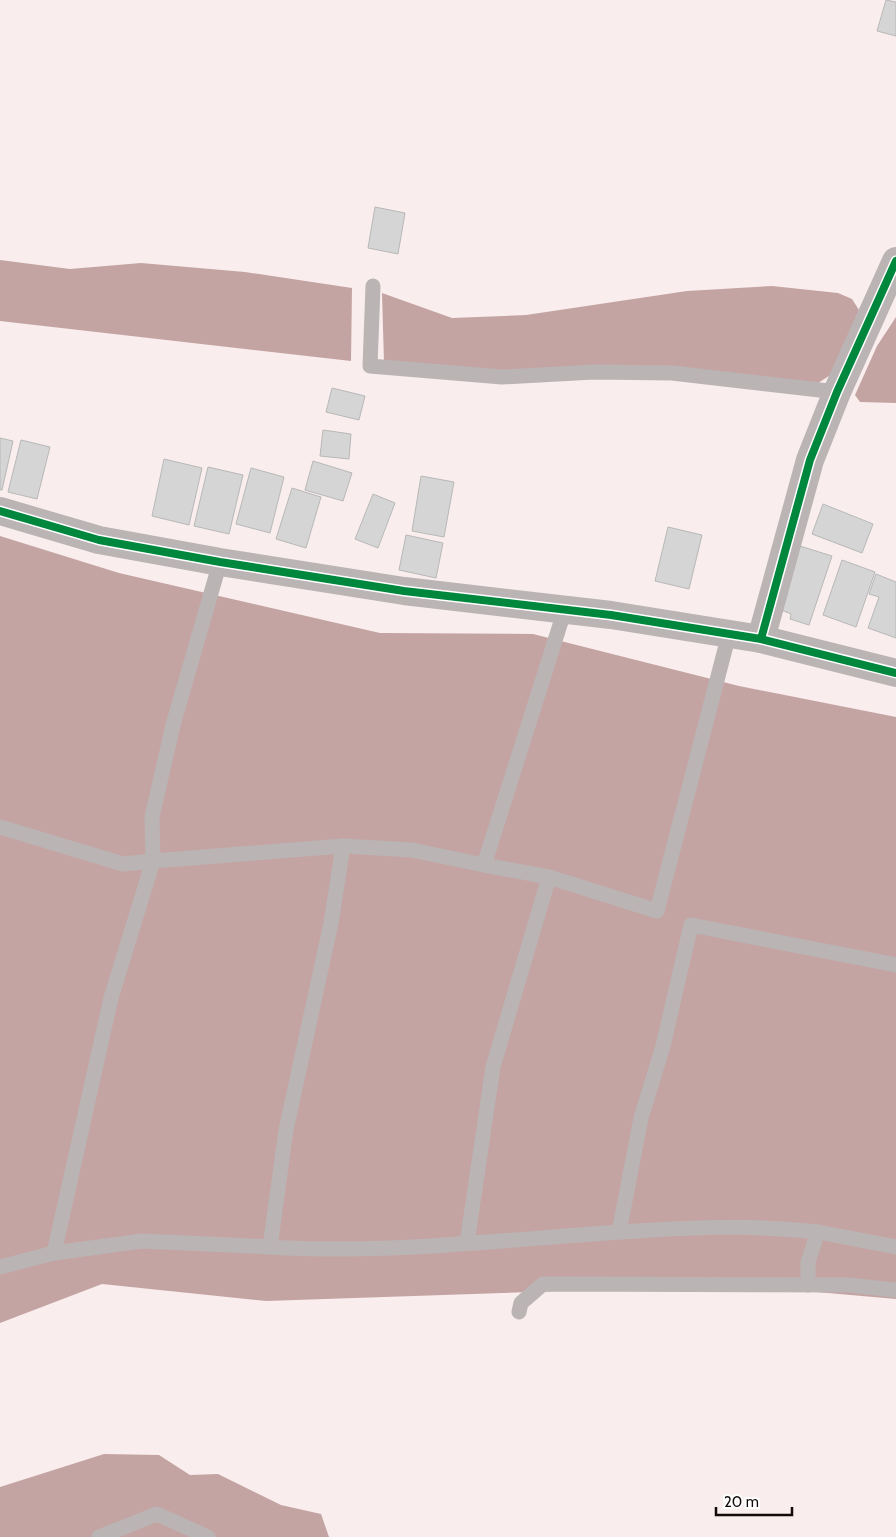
<svg xmlns="http://www.w3.org/2000/svg" width="896" height="1537" font-family="Cabin,sans-serif">
<style>
.water{fill:#c4a4a3}
.building{fill:#d5d5d5;stroke:#b8b8b8}
.lines{fill:none;stroke-linecap:round;stroke-linejoin:round}
.lane{stroke:#bab4b4;stroke-width:15}
.street{stroke:#bab4b4;stroke-width:28}
.cycleway-casing{stroke:#fff;stroke-width:11}
.cycleway{stroke:#00873e;stroke-width:8}
</style>
<rect width="100%" height="100%" fill="#f9eded"/>
<g class="water">
<polygon points="0,260 70,269 141,263 245,272 352,288 351,361 0,321"/>
<polygon points="772,286 838,293 852,299 859,310 832,374 815,385 502,371 384,363 382,293 452,318 526,315 687,291"/>
<polygon points="896,317 896,403 860,402 855,395 877,346"/>
<polygon points="0,536 119,573 380,633 533,634 739,686 896,717 896,1299 737,1285 266,1301 102,1284 0,1323"/>
<polygon points="104,1454 159,1455 190,1475 218,1474 281,1505 321,1514 329,1537 0,1537 0,1487"/>
</g>
<g class="building">
<polygon points="886,0 896,2 896,36 877,31"/>
<polygon points="375,207 405,213 398,254 368,248"/>
<polygon points="332,388 365,396 359,420 326,412"/>
<polygon points="323,430 351,434 349,459 320,456"/>
<polygon points="0,438 13,441 2,490 0,490"/>
<polygon points="21,440 50,447 37,499 8,492"/>
<polygon points="164,459 202,468 189,525 152,516"/>
<polygon points="313,461 352,473 343,501 305,490"/>
<polygon points="208,467 243,475 229,534 194,526"/>
<polygon points="251,468 284,477 270,533 236,524"/>
<polygon points="421,476 454,482 444,537 412,531"/>
<polygon points="292,488 321,497 306,548 276,539"/>
<polygon points="373,494 395,503 378,548 355,539"/>
<polygon points="823,504 873,524 862,553 812,534"/>
<polygon points="668,527 702,535 689,589 655,581"/>
<polygon points="406,535 443,543 436,578 399,570"/>
<polygon points="800,546 832,556 809,625 790,619 791,614 779,609"/>
<polygon points="842,560 875,572 856,627 823,615"/>
<polygon points="876,574 896,582 896,638 868,628 879,597 869,594"/>
</g>
<g class="lines">
<g class="lane">
<polyline points="373,286 370,366 502,377 594,372 672,373 837,392"/>
<polyline points="220,562 173,725 152,817 153,861 343,846 412,850 484,865"/>
<polyline points="0,827 123,864 153,861 111,998 54,1253 142,1241 270,1247"/>
<path d="M 343,846 L 331,923 L 286,1130 L 270,1247 C 392,1255 515,1238 637,1231 C 697,1227 757,1225 818,1232 L 808,1262 L 808,1285"/>
<polyline points="549,877 657,911 729,634"/>
<polyline points="619,1232 641,1118 663,1046 691,925 896,965"/>
<polyline points="818,1232 896,1247"/>
<polyline points="467,1243 493,1067 549,877 484,865 565,609"/>
<polyline points="0,1267 54,1253"/>
<polyline points="519,1312 521,1303 543,1284 848,1285 896,1290"/>
<polyline points="99,1537 157,1514 208,1537"/>
</g>
<g class="street">
<polyline points="0,511 99,540 220,562 404,591 611,615 761,639 896,673"/>
<polyline points="761,639 810,460 837,392 896,261"/>
</g>
<g class="cycleway-casing">
<g id="cycleway">
<polyline points="0,511 99,540 220,562 404,591 611,615 761,639 896,673"/>
<polyline points="761,639 810,460 837,392 896,261"/>
</g>
</g>
<use href="#cycleway" class="cycleway"/>
</g>
<path d="M716 1507v8h76v-8" fill="none" stroke="#130b0b" stroke-width="2.5"/>
<text x="724" y="1507" font-size="15" fill="#130b0b" stroke="#ffffff" stroke-width="4" paint-order="stroke">20 m</text>
</svg>
